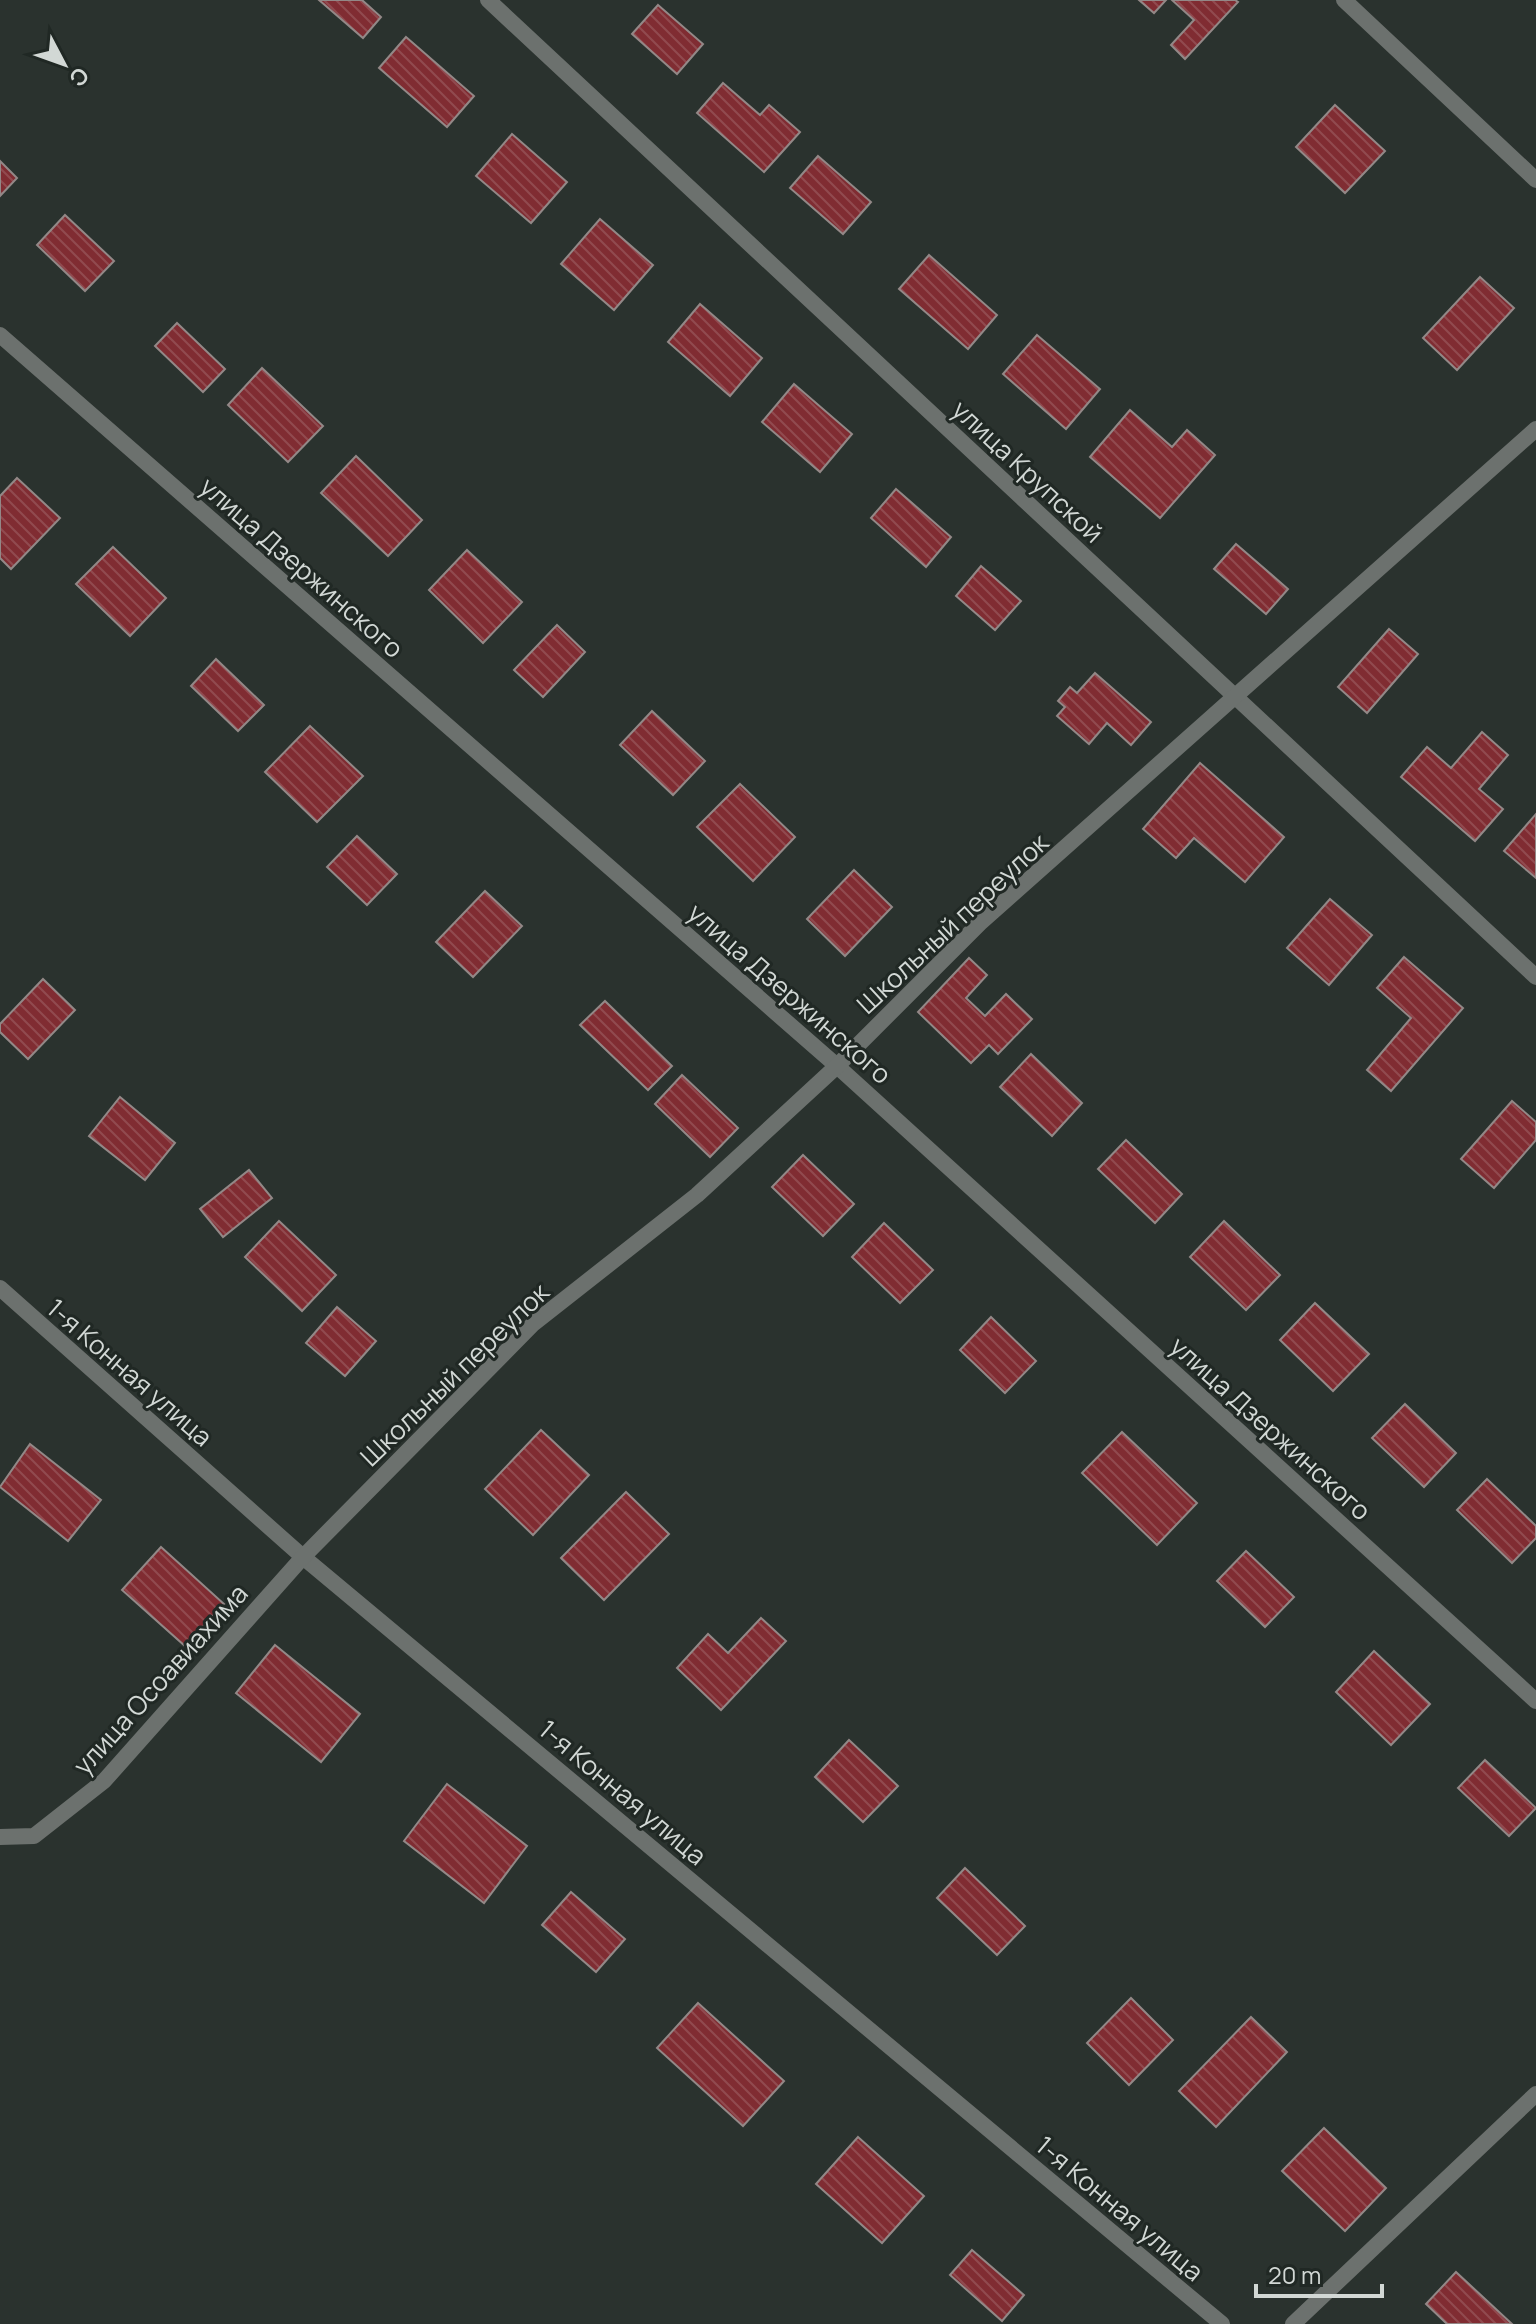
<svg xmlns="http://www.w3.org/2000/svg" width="1536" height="2324" font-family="Manrope,sans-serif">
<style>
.building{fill:url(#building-back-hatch);stroke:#938887;stroke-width:2}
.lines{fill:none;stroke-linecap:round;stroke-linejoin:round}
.street{stroke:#6c716e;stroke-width:16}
.labels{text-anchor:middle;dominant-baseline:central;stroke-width:6;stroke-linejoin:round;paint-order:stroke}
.street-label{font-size:26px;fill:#d2d8d5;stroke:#202824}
</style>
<defs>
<pattern id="building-back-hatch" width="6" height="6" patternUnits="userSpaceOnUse" patternTransform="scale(2)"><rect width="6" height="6" fill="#802c32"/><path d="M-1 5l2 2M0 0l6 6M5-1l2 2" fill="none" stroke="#914a4f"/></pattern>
</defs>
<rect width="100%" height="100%" fill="#2a322e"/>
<g class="building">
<polygon points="319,0 362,0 381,17 363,38"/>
<polygon points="1139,0 1166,0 1154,13"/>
<polygon points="1172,0 1235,0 1238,2 1185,59 1171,45 1194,20"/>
<polygon points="658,5 703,44 677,74 632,34"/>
<polygon points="406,37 474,96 447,127 379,68"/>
<polygon points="723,83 760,115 769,105 800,132 764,172 697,113"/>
<polygon points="1335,105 1385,151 1345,193 1296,147"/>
<polygon points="512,134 567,182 531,223 476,176"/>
<polygon points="818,156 871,202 843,234 790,188"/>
<polygon points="0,161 17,178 0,196"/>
<polygon points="65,215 114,261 85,291 37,245"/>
<polygon points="600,219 653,265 614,310 561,264"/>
<polygon points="929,255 997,315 968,349 899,289"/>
<polygon points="1480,277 1514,308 1457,370 1423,338"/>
<polygon points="700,304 762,358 730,396 668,342"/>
<polygon points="177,323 225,369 203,392 155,346"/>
<polygon points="1037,335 1100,389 1066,429 1003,374"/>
<polygon points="262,368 323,426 288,462 228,405"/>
<polygon points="794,384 852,434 820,472 762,422"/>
<polygon points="1130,410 1172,447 1187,430 1215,455 1160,518 1090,457"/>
<polygon points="356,456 422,520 388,556 321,493"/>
<polygon points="17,478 60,518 11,569 0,558 0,496"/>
<polygon points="896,489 951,537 926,567 871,518"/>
<polygon points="1236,544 1288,589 1266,614 1214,569"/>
<polygon points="113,547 166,598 130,636 76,584"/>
<polygon points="467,550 522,602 483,643 429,590"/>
<polygon points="981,566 1021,601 995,630 956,596"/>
<polygon points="557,625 585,652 543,697 514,670"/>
<polygon points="1389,629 1418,654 1367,713 1338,687"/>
<polygon points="216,659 264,705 238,731 191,686"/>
<polygon points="1095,673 1151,722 1131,745 1107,723 1089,744 1057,716 1065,707 1058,701 1070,687 1077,693"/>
<polygon points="652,711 705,761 673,795 620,745"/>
<polygon points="310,726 363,776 317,822 265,772"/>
<polygon points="1482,732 1508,755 1479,789 1503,809 1475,841 1401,777 1427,747 1451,768"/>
<polygon points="1200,763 1284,837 1245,882 1194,838 1176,858 1143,829"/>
<polygon points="740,784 795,837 753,881 697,827"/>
<polygon points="1536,814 1536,878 1504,851"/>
<polygon points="357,836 397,874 367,905 327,867"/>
<polygon points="854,870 892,907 845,956 807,919"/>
<polygon points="485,891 522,926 473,977 436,942"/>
<polygon points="1330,899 1372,935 1329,985 1287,948"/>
<polygon points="1404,957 1463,1008 1391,1091 1367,1070 1411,1018 1377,988"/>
<polygon points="969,958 987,975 966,998 985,1016 1006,994 1032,1019 998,1054 989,1045 971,1063 918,1012"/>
<polygon points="43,979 75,1010 28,1059 0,1032 0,1024"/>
<polygon points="605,1001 672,1066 648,1090 580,1025"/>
<polygon points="1031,1054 1082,1103 1052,1136 1000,1087"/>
<polygon points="682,1075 738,1128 710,1157 655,1104"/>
<polygon points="120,1097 175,1143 145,1180 89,1136"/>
<polygon points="1512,1101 1536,1122 1536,1140 1494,1188 1461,1159"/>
<polygon points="1126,1140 1182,1194 1155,1223 1098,1169"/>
<polygon points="803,1155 854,1204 823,1236 772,1187"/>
<polygon points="249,1170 272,1198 223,1237 200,1209"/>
<polygon points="279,1221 336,1275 302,1311 245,1257"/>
<polygon points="1224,1221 1280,1275 1246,1310 1190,1257"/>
<polygon points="884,1223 933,1270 900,1303 852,1257"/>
<polygon points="1315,1303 1369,1354 1333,1391 1280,1340"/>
<polygon points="337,1307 376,1341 345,1376 306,1343"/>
<polygon points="991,1317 1036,1361 1005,1393 960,1350"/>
<polygon points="1405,1404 1456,1453 1424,1487 1372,1438"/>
<polygon points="541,1430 589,1475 533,1535 485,1489"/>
<polygon points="1122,1432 1197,1503 1157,1545 1082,1473"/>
<polygon points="30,1444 101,1500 68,1541 0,1487"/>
<polygon points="1487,1479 1536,1526 1536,1538 1512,1563 1457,1510"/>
<polygon points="626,1492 669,1534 604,1600 561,1558"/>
<polygon points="161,1547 224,1604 185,1646 122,1590"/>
<polygon points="1246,1551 1294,1597 1265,1627 1217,1581"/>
<polygon points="761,1618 786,1641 721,1710 677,1668 708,1634 728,1653"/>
<polygon points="275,1645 360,1714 321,1762 236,1693"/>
<polygon points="1374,1651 1430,1704 1391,1745 1336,1692"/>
<polygon points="849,1740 898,1786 863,1822 815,1777"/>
<polygon points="1485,1760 1536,1808 1509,1836 1458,1788"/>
<polygon points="447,1784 527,1846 484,1903 404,1841"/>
<polygon points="965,1868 1025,1926 997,1955 937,1898"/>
<polygon points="571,1892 625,1939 596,1972 542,1925"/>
<polygon points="1131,1998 1173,2040 1129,2085 1087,2043"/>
<polygon points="698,2003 784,2081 743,2126 657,2048"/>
<polygon points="1251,2017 1287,2052 1216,2127 1179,2091"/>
<polygon points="1324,2128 1386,2188 1345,2231 1282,2171"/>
<polygon points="858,2137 924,2196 882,2243 816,2184"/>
<polygon points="972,2250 1024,2295 1002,2321 950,2275"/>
<polygon points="1456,2272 1512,2324 1447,2324 1426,2304"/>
</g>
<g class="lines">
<g class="street">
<polyline points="488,0 1536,977"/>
<polyline points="1344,0 1536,180"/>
<polyline points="0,335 837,1066 1536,1701"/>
<polyline points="0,1288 303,1557 1222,2324"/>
<polyline points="0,1837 34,1836 104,1781 303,1557 533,1324 697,1195 837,1066 980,923 1536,429"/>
<polyline points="1293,2324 1536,2094"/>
</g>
</g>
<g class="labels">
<g class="street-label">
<text transform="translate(1028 471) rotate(43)">улица Крупской</text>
<text transform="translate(302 567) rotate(41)">улица Дзержинского</text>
<text transform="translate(952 923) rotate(-43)">Школьный переулок</text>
<text transform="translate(790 993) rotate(41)">улица Дзержинского</text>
<text transform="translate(130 1372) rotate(41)">1-я Конная улица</text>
<text transform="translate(454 1374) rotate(-44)">Школьный переулок</text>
<text transform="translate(1271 1428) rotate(42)">улица Дзержинского</text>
<text transform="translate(160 1679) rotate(-48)">улица Осоавиахима</text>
<text transform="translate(623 1792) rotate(40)">1-я Конная улица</text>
<text transform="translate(1120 2208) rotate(40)">1-я Конная улица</text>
</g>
</g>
<g transform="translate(64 64) rotate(131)" stroke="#202824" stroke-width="6" paint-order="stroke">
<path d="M0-6L14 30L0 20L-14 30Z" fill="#d2d8d5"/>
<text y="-12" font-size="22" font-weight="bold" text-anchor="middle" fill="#d2d8d5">С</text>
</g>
<path d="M1256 2284v12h126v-12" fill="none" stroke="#d2d8d5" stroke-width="4"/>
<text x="1268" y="2284" font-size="24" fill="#d2d8d5" stroke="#202824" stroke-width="6" paint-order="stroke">20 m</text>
</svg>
